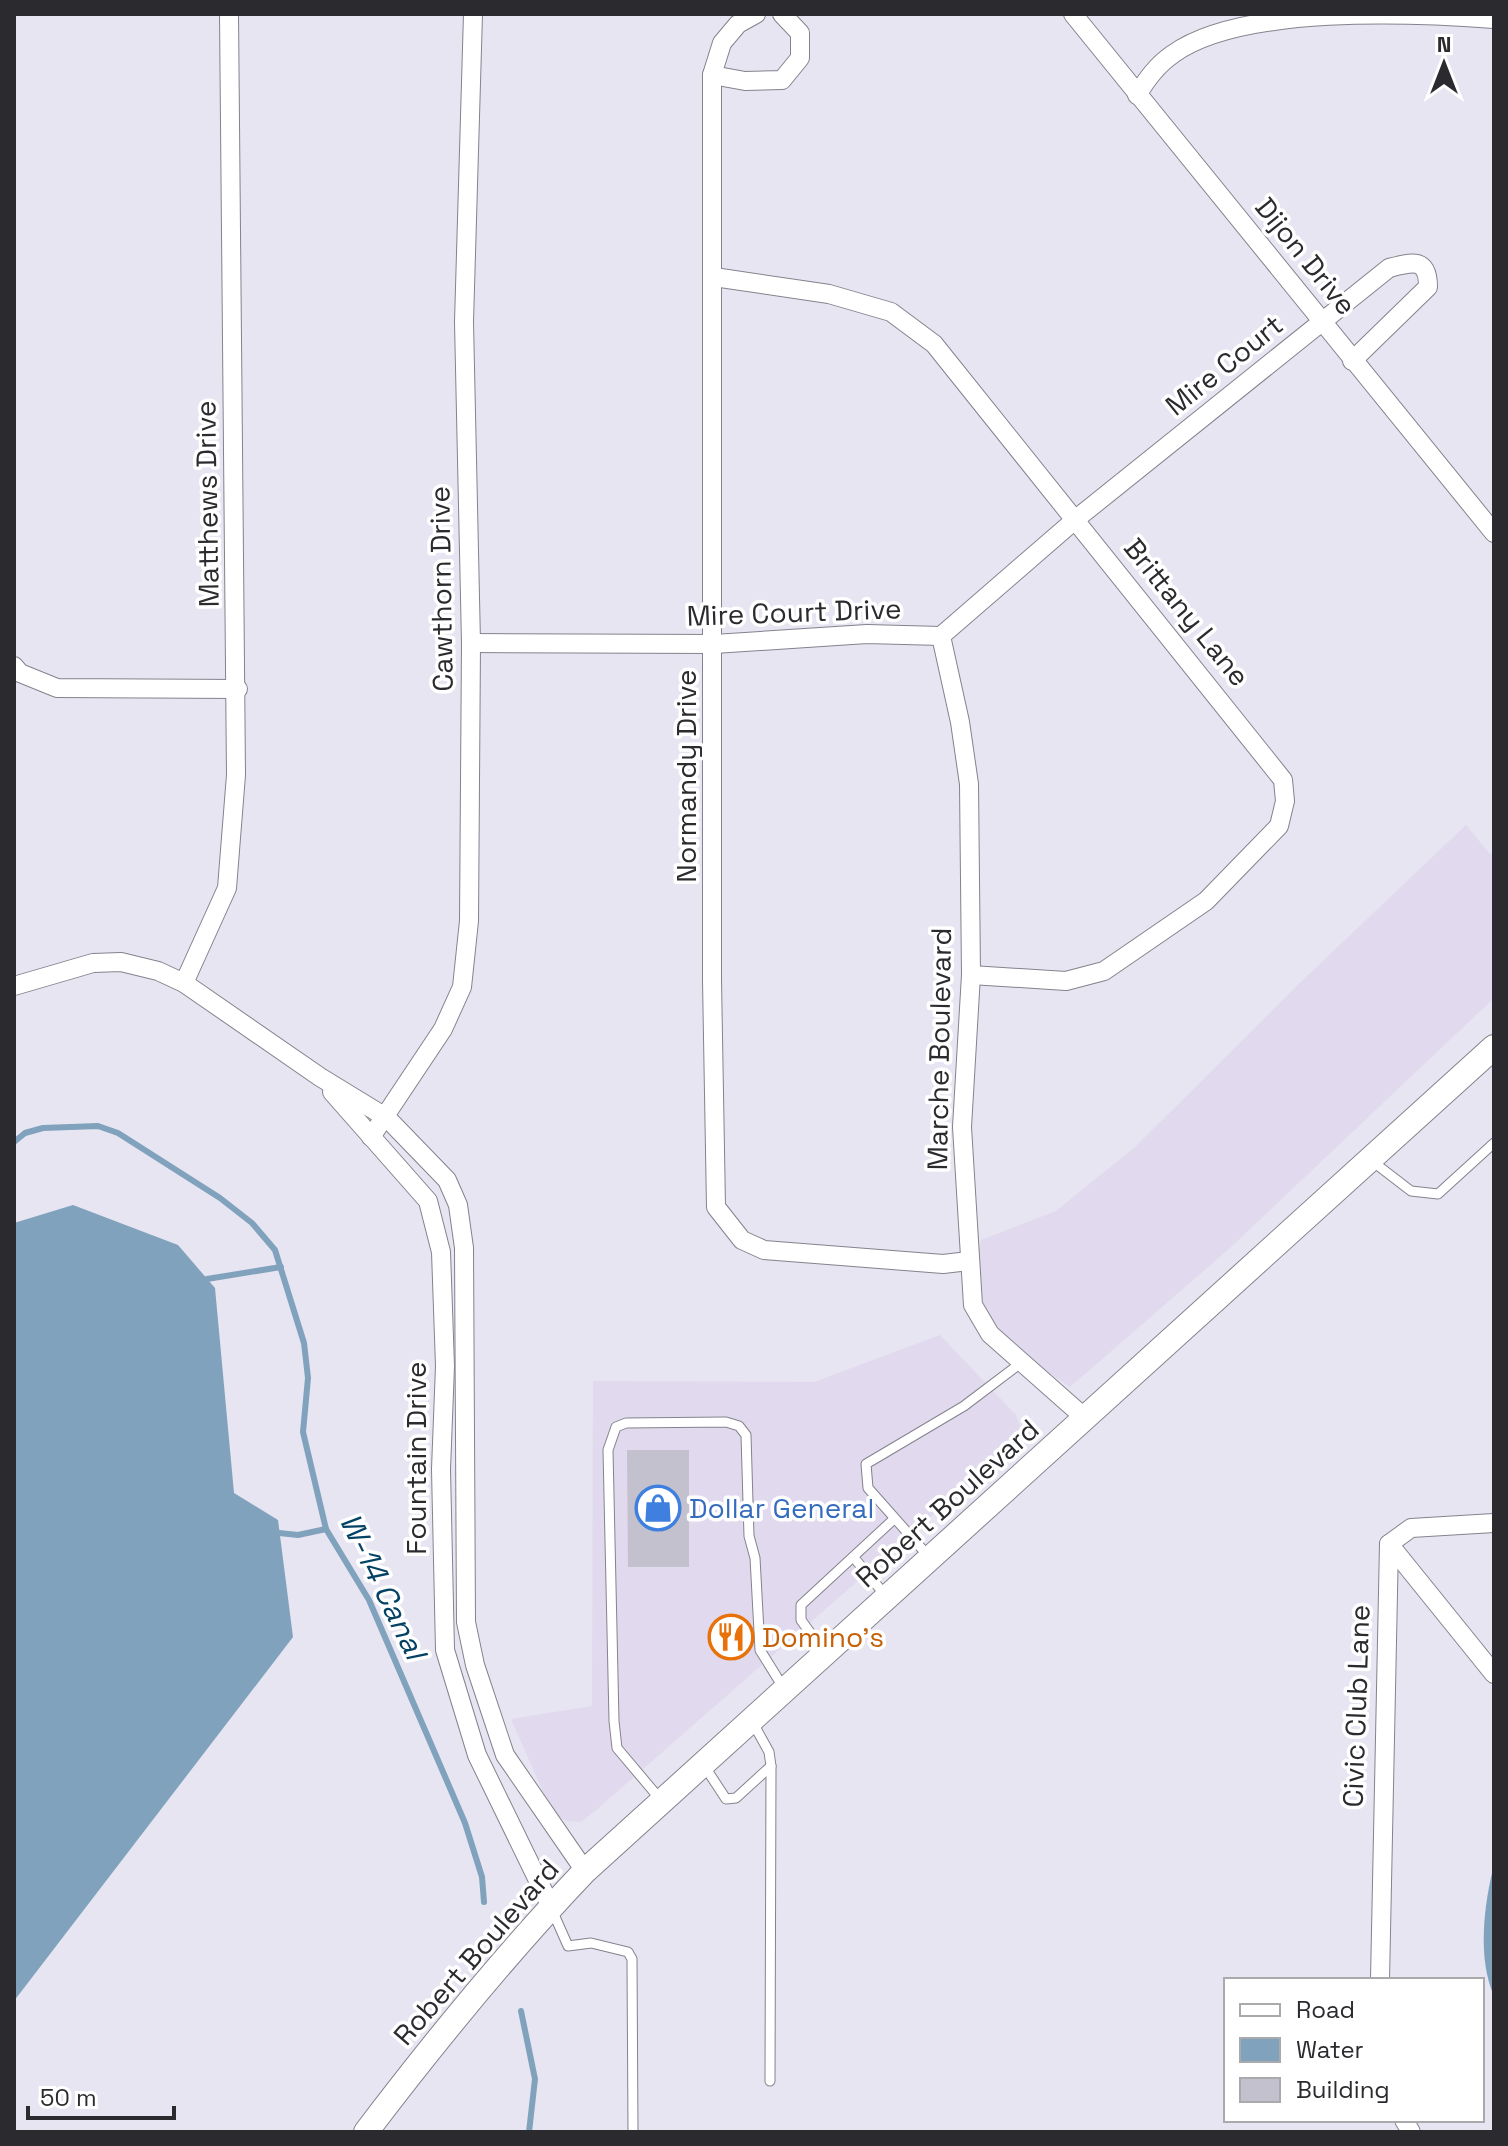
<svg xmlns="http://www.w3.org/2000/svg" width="1508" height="2146" font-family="'Space Grotesk',sans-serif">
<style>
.commercial{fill:#e1d9ee}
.water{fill:#81a2bc}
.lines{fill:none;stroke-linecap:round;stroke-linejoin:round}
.stream{stroke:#81a2bc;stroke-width:6}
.building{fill:#c2c1cd}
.lane-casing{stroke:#83838d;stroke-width:11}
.street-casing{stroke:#83838d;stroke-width:20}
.secondary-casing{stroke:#83838d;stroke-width:26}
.lane{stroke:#fff;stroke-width:9}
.street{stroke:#fff;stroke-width:18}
.secondary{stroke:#fff;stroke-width:24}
.labels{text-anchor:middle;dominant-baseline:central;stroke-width:7;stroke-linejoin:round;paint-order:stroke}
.street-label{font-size:28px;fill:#2b2b2f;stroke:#fff}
.shop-label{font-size:28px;fill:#366cbe;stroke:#fff;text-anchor:start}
.food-label{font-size:28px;fill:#c56008;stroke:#fff;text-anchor:start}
.water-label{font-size:30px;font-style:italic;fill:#044265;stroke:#fff}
</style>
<rect width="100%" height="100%" fill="#e6e5f1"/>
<g class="commercial">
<polygon points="1466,825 1490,854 1494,852 1494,998 1230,1248 1070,1387 1039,1366 999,1329 983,1304 977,1258 981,1240 1056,1211 1135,1147 1305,978"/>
<polygon points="940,1335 1016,1415 1022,1431 1014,1444 595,1811 581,1822 567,1821 552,1812 511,1719 592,1706 593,1381 814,1382"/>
</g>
<g class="water">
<polygon points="73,1205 178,1245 215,1288 234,1493 278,1520 293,1637 14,2001 14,1223"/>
<path d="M 1494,1865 L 1494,1996 C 1477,1958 1484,1904 1494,1865 Z"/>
</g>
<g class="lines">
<g class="stream">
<polyline points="14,1142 25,1133 43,1128 98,1126 118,1133 220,1198 252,1223 275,1250 304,1343 308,1378 303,1432 326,1529 369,1600 465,1823 482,1877 484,1902"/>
<polyline points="207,1279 281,1267"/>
<polyline points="279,1533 298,1535 326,1529"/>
<polyline points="521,2011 535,2079 529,2132"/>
</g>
</g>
<polygon class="building" points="627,1450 689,1450 689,1567 628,1567"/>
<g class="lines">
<g class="lane-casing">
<g id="lane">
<polyline points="1372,1161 1411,1191 1438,1194 1494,1143"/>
<polyline points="930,1558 868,1488 866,1464 964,1406 1022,1362"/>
<polyline points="855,1559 886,1596"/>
<polyline points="824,1652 801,1620 801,1605 894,1519"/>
<polyline points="753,1723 769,1752 771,1766 770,2081"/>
<polyline points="703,1764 726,1799 736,1798 771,1766"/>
<polyline points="660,1799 617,1748 614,1721 608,1450 616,1427 626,1423 726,1422 739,1426 746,1435 749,1536 755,1558 760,1650 783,1687"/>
<polyline points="552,1910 568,1946 591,1943 628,1952 632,1959 633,2132"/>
</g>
</g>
<g class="street-casing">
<g id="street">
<polyline points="756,14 738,24 722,43 712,75 712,980 716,1207 742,1240 764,1250 943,1264 969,1261"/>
<polyline points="1073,14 1494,533"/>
<polyline points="712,75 745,81 782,80 800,58 800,33 782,14"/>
<path d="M 1137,95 C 1147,79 1157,65 1173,54 C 1241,5 1413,13 1494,19"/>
<polyline points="714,277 829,294 891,312 934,344 1283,780 1285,801 1279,826 1206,901 1104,971 1066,981 971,975"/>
<polyline points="941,636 960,722 969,784 971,975 962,1127 973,1305 990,1334 1085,1418"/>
<path d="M 471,643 L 714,644 L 867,634 L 941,636 L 1076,519 L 1389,268 C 1412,262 1428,257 1428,287 L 1352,361"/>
<polyline points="14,666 20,673 57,688 238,689"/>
<polyline points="184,983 227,888 236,775 229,14"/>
<polyline points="14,986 93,963 121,962 158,971 184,983 320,1077 387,1118 447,1180 458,1205 464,1248 466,1622 475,1665 505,1755 585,1871"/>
<polyline points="332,1092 428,1201 441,1252 445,1366 441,1469 445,1650 477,1755 551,1907"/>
<polyline points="371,1137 443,1029 462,987 469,921 471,643 464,322 473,14"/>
<polyline points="1389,1544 1494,1674"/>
<polyline points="1380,1980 1389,1544 1411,1528 1494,1523"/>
<polyline points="1404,2120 1411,2132"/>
</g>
</g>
<g class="secondary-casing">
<path id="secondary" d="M 366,2132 C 435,2041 506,1954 585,1871 L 1494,1047"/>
</g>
<use href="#lane" class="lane"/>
<use href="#street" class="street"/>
<use href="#secondary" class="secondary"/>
</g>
<defs>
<g id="shop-ring" transform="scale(2.3)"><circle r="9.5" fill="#fff" stroke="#3f7fe0" stroke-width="1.5"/><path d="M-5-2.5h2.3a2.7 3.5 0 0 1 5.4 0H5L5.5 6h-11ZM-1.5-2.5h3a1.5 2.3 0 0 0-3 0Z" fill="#3f7fe0"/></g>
<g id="restaurant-ring" transform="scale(2.3)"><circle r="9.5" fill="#fff" stroke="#e8710a" stroke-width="1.5"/><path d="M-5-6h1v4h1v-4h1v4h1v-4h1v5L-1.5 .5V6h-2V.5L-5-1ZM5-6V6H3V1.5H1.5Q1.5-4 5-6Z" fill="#e8710a"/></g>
</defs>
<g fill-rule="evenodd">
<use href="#shop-ring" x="658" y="1508"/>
<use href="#restaurant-ring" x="731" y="1637"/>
</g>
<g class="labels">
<g class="street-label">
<text transform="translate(1306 256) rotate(51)">Dijon Drive</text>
<text transform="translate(1224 365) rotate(-39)">Mire Court</text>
<text transform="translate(207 504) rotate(-91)">Matthews Drive</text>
<text transform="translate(441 589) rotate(-91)">Cawthorn Drive</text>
<text transform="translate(794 612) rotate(-2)">Mire Court Drive</text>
<text transform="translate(1187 612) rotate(51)">Brittany Lane</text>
<text transform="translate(686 776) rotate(-90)">Normandy Drive</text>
<text transform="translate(939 1049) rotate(-89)">Marche Boulevard</text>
<text transform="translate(416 1458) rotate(-90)">Fountain Drive</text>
<text transform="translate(947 1503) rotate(-42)">Robert Boulevard</text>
<text transform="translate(1356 1706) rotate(-88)">Civic Club Lane</text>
<text transform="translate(476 1952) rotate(-49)">Robert Boulevard</text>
</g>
<g class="shop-label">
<text x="689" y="1508">Dollar General</text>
</g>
<g class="food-label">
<text x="762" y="1637">Domino's</text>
</g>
<g class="water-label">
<text transform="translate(383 1586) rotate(64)">W-14 Canal</text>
</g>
</g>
<rect width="1508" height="2146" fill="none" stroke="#2b2b2f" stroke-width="32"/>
<rect x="1224" y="1978" width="260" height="144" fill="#ffffff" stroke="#aaaaac" stroke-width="2"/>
<rect x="1240" y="2004" width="40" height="12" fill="#ffffff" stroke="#aaaaac" stroke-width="2"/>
<text x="1296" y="2018" font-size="24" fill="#2b2b2f">Road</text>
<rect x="1240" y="2038" width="40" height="24" fill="#81a2bc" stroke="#aaaaac" stroke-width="2"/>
<text x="1296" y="2058" font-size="24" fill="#2b2b2f">Water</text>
<rect x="1240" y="2078" width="40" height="24" fill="#c2c1cd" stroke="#aaaaac" stroke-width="2"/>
<text x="1296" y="2098" font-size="24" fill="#2b2b2f">Building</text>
<g transform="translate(1444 64)" stroke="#ffffff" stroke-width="6" paint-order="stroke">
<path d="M0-6L14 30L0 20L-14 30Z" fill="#2b2b2f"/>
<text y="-12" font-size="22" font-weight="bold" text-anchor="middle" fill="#2b2b2f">N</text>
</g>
<path d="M28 2106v12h146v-12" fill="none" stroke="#2b2b2f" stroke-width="4"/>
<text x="40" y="2106" font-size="24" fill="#2b2b2f" stroke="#ffffff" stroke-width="6" paint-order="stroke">50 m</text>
</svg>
